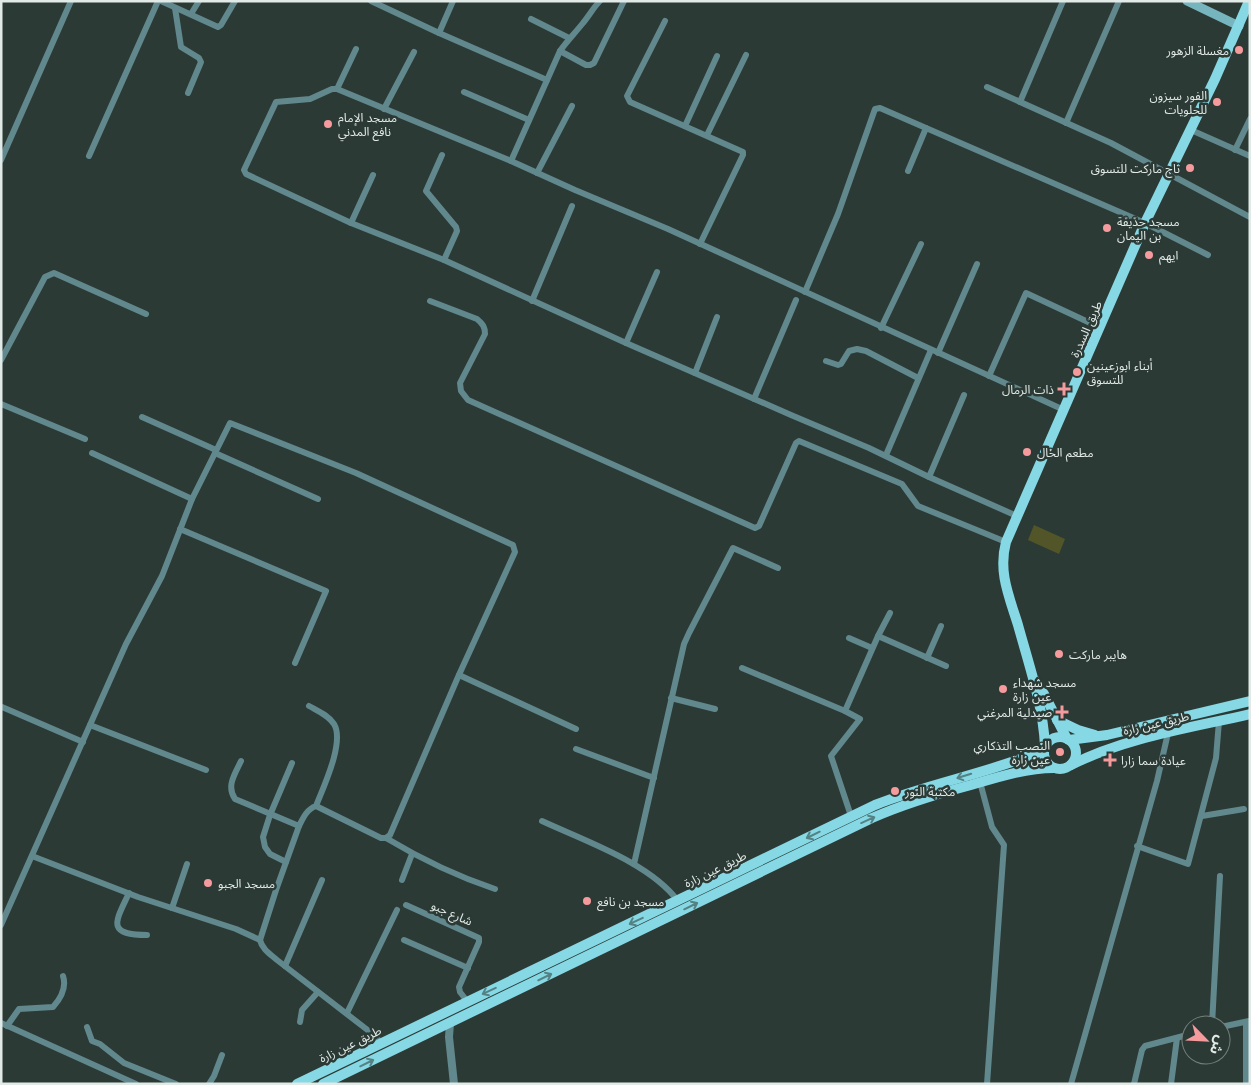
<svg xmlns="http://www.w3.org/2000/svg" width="1251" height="1085" font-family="'PT Sans','Noto Sans Arabic',sans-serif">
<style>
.grass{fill:#525528}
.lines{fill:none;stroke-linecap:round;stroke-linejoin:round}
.minor{stroke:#61888d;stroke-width:6}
.tertiary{stroke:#61888d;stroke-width:8}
.secondary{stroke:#76b5be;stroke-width:9}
.primary{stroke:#85d8e4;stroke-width:10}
.oneway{stroke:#548184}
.poi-dot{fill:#f59b9e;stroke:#2c3a36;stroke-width:2}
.labels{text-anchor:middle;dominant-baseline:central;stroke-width:5;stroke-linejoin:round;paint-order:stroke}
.poi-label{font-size:12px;fill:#e1eae7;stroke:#2c3a36;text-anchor:start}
.street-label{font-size:12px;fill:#e1eae7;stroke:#2c3a36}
</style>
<rect width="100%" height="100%" fill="#2c3a36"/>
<polygon class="grass" points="1034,525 1065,539 1059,554 1028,540"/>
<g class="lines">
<g class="minor">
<polyline points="161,1 218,27 221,25 235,1"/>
<polyline points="371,1 439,33 547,80"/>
<polyline points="175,8 181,47 199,58 201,62 188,93"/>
<polyline points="191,14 199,1"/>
<polyline points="531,19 569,38"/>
<polyline points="665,21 627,96 630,102 743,152 743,155 700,244"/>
<polyline points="439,33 453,1"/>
<polyline points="560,51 586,65 590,65 594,63 624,1"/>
<polyline points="987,87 1111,143 1250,217"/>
<polyline points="337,89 356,49"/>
<polyline points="464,92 529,120"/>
<polyline points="1020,102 1063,1"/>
<polyline points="384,109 414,52"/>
<polyline points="1066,123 1119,1"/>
<polyline points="685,126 717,56"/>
<polyline points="1191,130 1250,156"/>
<polyline points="707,135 746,55"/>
<polyline points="1235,150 1250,119"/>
<polyline points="442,155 426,191 456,227 457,231 444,260"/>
<polyline points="89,156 158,1"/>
<polyline points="1,160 71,1"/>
<path d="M 511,161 L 560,51 C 567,41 575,33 583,23 C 589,16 593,8 600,1"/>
<polyline points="908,171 926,128 1145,223 1208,255"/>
<polyline points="537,173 572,106"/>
<polyline points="351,223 373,175"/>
<polyline points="805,292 838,214 875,109 880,108 926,128"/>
<path d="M 430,301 L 477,319 C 483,324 485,327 485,334 L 460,383 L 461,391 L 468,400 L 755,528 L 759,526 L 796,443 L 799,441 L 902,484 L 918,506 L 1006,542"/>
<polyline points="532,301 572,206"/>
<polyline points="881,328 921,244"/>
<polyline points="626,343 657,272"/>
<polyline points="938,353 977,264"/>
<polyline points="1,360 45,277 54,273 146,314"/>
<polyline points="826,361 838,365 841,364 849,351 857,349 866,351 918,378"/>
<polyline points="695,373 717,317"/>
<polyline points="989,376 1026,293 1101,328"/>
<polyline points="754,399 796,300"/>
<polyline points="1,404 85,439"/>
<polyline points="142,417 216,450"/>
<polyline points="92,453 192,499"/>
<polyline points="215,453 318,499"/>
<polyline points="886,455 931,350"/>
<polyline points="929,477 964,395"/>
<polyline points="1017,516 929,477 869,448 791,415 626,343 444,260 351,223 246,174 244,170 276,102 310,99 332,89 337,89 511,161 575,190 668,229 1064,410"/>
<polyline points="180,529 326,591 295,663"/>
<polyline points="878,636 946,666"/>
<polyline points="849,638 872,648"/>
<polyline points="927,658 941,626"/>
<polyline points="742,668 845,711 860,719 831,756 851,816"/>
<polyline points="459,675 576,729"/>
<polyline points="671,698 715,709"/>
<path d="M 309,706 C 318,711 328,715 334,724 C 345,742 323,788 316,806 C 307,809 303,818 299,826 L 276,890 L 260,940 C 262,949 270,954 277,960 L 374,1035 L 381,1043"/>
<polyline points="2,707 83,742"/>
<polyline points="845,711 878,636 890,613"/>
<polyline points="90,725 206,770"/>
<polyline points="576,749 654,778"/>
<path d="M 241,761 C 235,774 226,786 235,799 L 299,826"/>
<polyline points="980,782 992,827 1004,845 987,1084"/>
<path d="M 316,806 L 381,838 L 386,838 C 421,859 456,876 495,889"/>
<polyline points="1202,816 1244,809"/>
<path d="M 542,821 C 585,841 650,863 678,901"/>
<polyline points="1137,846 1188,864 1216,758 1219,721"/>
<polyline points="32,856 138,897 236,929 260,940"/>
<polyline points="286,862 270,854 265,847 263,837 270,815 292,763"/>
<polyline points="634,864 684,644 689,633 733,548 778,568"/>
<polyline points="402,880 412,854"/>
<path d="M 129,893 C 116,921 105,935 147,935"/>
<polyline points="406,905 479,938 479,942 459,987 460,992 467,1001"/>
<polyline points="172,908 187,864"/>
<polyline points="1,925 126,644 162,576 192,499 230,423 356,473 513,545 515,552 458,677 390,835 386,838"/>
<polyline points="404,940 468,968"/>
<polyline points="285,966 322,880"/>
<polyline points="347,1013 397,910"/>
<polyline points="300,1022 302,1010 318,992"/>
<polyline points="1,1023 136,1084"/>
<polyline points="1212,1025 1220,876"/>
<path d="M 7,1026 L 19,1009 L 53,1007 C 61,998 67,988 63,976"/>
<polyline points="87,1027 92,1041 100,1044 124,1063 176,1084"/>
<polyline points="1221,1027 1249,1021"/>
<polyline points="209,1084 214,1076 222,1055"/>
<polyline points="1071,1084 1157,781 1168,733"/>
<polyline points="1134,1084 1142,1050 1145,1046 1191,1034"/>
<polyline points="1171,1084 1177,1038"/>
<polyline points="1246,1084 1246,1022"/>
</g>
<polyline class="tertiary" points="450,1023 449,1037 454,1084"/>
<polyline class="secondary" points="1187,1 1239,26"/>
<g class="primary">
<polyline points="1036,681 1044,694 1067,739"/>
<polyline points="1057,720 1078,730 1095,735"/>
<circle cx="1060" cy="753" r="16"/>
<polyline points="1069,740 1107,735 1250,701"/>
<path d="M 1045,746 C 1043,705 1029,665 1018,625 C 1009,596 998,572 1006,542 L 1145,223 L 1215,79 L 1249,1"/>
<path d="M 1071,765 C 1127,737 1190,728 1250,714"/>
<path d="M 297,1084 L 875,805 C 930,783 990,773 1044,750"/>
<path d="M 323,1084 L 872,818 C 904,804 937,794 971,785 C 998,777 1026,768 1054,768"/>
</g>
</g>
<defs><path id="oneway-shaft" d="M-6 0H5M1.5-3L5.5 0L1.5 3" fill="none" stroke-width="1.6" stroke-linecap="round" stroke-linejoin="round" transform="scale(1.25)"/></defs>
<g class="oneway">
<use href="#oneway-shaft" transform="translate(964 776) rotate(163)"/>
<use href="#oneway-shaft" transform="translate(868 820) rotate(-24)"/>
<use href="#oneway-shaft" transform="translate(813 835) rotate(154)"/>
<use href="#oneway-shaft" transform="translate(691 906) rotate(-26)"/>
<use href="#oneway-shaft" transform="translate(636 921) rotate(155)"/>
<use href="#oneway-shaft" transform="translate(545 977) rotate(-26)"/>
<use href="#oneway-shaft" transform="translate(489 991) rotate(155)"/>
<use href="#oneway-shaft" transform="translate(367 1063) rotate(-26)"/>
</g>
<g class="poi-dot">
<circle cx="1239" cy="50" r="5"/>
<circle cx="1217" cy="102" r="5"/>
<circle cx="328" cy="124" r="5"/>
<circle cx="1190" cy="168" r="5"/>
<circle cx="1107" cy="228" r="5"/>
<circle cx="1149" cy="255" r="5"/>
<circle cx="1077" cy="372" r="5"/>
<path d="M1061.5 381.5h5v5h5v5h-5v5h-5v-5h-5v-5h5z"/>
<circle cx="1027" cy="452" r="5"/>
<circle cx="1059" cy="654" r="5"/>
<circle cx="1003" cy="689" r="5"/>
<path d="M1059.5 704.5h5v5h5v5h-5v5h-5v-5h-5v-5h5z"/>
<circle cx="1060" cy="752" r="5"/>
<path d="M1107.5 752.5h5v5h5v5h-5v5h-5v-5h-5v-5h5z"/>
<circle cx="895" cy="791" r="5"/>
<circle cx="208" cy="883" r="5"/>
<circle cx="587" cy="901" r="5"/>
</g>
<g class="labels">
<g class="poi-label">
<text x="1229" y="50" text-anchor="end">مغسلة الزهور</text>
<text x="1207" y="95" text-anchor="end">الفور سيزون<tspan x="1207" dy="14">للحلويات</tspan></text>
<text x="338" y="117">مسجد الإمام<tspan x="338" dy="14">نافع المدني</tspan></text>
<text x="1180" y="168" text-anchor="end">تاج ماركت للتسوق</text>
<text x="1117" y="221">مسجد حذيفة<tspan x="1117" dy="14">بن اليمان</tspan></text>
<text x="1159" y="255">ايهم</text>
<text x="1087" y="365">أبناء ابوزعينين<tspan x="1087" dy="14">للتسوق</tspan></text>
<text x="1054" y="389" text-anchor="end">ذات الرمال</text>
<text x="1037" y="452">مطعم الخال</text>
<text x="1069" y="654">هايبر ماركت</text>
<text x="1013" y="682">مسجد شهداء<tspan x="1013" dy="14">عين زارة</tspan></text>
<text x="1052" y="712" text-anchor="end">صيدلية المرغني</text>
<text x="1050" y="745" text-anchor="end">النصب التذكاري<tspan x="1050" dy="14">عين زارة</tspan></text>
<text x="1121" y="760">عيادة سما زارا</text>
<text x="905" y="791">مكتبة النور</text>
<text x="218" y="883">مسجد الجبو</text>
<text x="597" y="901">مسجد بن نافع</text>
</g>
<g class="street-label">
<text transform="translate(1086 329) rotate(-66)">طريق السدرة</text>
<text transform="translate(1156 723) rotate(-13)">طريق عين زارة</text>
<text transform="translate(715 869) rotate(-26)">طريق عين زارة</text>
<text transform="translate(452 913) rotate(24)">شارع جبو</text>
<text transform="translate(350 1044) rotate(-26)">طريق عين زارة</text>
</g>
</g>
<rect width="1251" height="1085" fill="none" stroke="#e1eae7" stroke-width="5"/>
<g transform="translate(1206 1040) rotate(114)"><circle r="24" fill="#2c3a36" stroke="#74807d"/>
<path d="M0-4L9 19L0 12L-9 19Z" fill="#f59b9e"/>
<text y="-8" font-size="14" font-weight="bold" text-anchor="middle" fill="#e1eae7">ش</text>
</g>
</svg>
